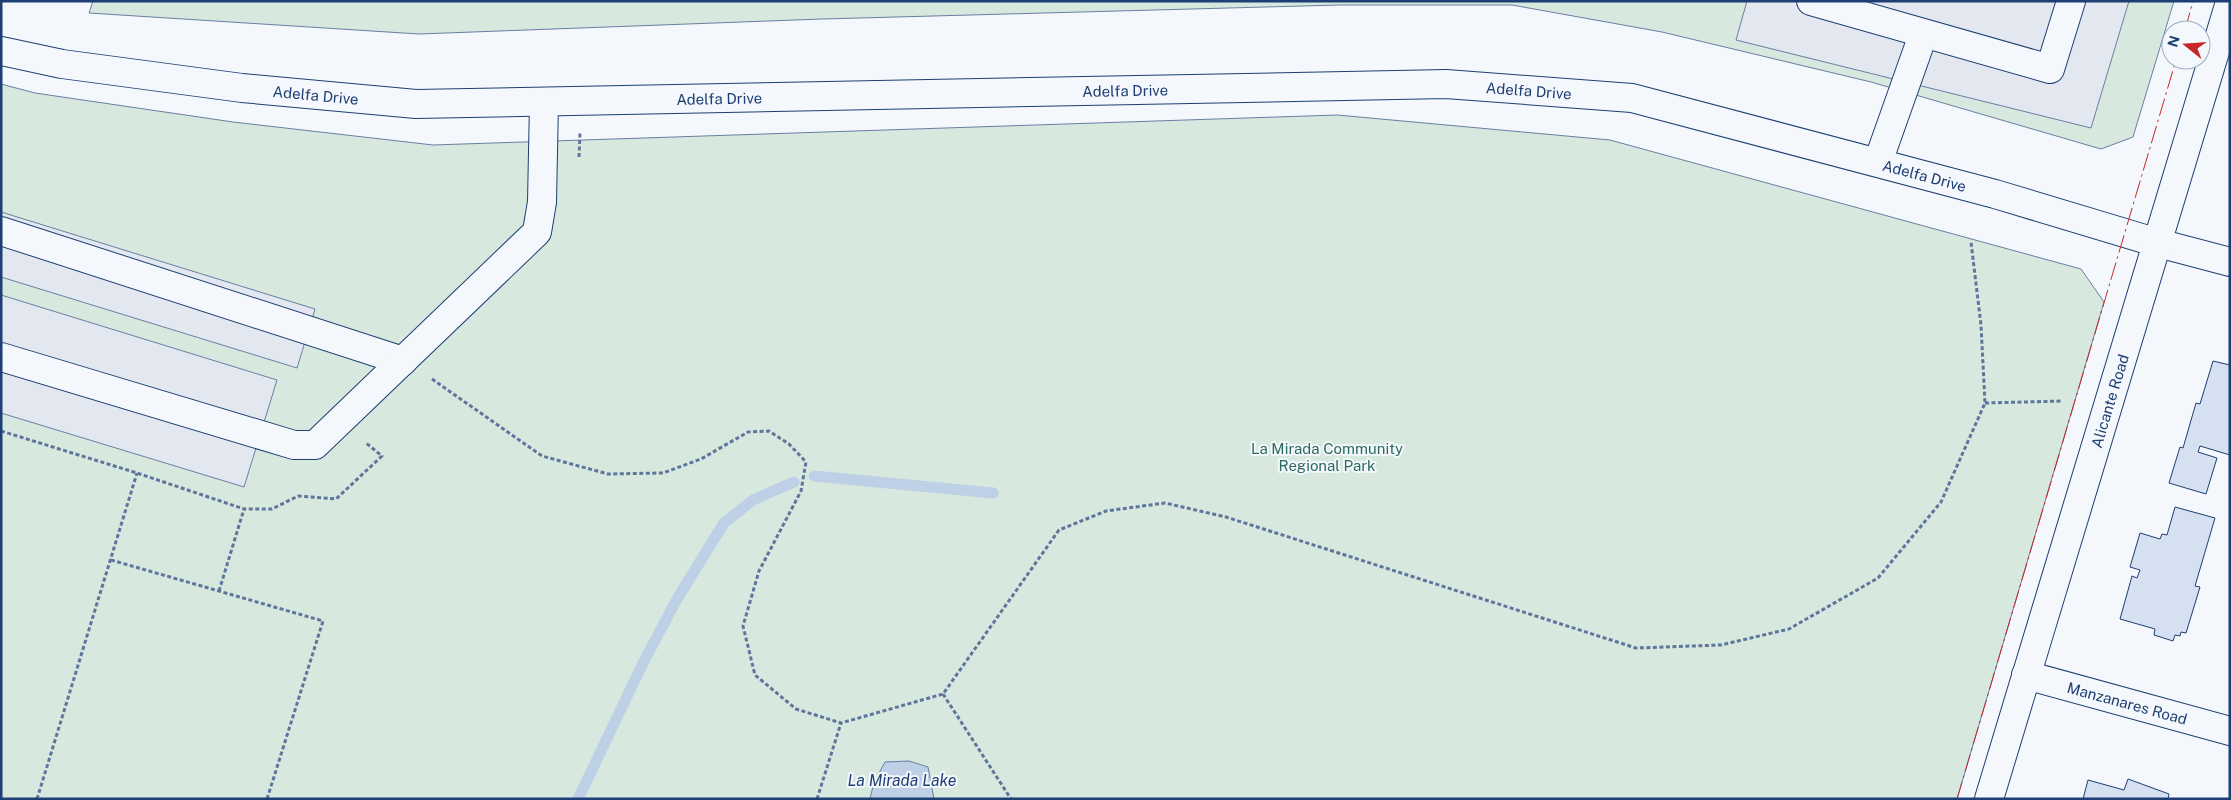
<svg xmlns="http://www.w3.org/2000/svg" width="2231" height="800" font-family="'Public Sans',sans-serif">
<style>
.green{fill:#d7e8df;stroke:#687fa3}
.parking{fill:#e3e8f0;stroke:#687fa3}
.water{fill:#bed0e5;stroke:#687fa3}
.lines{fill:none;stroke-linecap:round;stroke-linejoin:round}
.stream{stroke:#bed0e5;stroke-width:11}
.building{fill:#d5e0f0;stroke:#1d3f73}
.minor-casing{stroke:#1d3f73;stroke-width:30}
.path{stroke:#5e769c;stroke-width:3;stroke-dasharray:4 2.5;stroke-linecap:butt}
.minor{stroke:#f4f7fb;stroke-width:28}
.power{stroke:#c62828;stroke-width:1;stroke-dasharray:18 4 2.5 4;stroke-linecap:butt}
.labels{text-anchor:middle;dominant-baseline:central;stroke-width:4;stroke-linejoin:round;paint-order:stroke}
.street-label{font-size:15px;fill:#1d3f73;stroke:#f4f7fb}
.park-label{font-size:15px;fill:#2c6c60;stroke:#f4f7fb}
.water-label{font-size:16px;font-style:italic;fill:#1d3f73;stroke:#f4f7fb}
</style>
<rect width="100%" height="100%" fill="#f4f7fb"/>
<g class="green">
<polygon points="93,1 2174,1 2133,137 2101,149 1871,82 1662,32 1512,5 1340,5 822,19 419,34 89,13"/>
<polygon points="1,84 35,93 233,122 433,145 1337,115 1610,140 2081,269 2104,302 1957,799 1,799"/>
</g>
<g class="parking">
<polygon points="1747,1 2129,1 2091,128 1736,40"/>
<polygon points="1,212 315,309 297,368 1,277"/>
<polygon points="1,295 277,380 244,487 1,413"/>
</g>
<polygon class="water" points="909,761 928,767 934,799 870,799 874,782 885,762"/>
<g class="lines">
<g class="stream">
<polyline points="814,476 993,493"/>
<polyline points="578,799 643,663 677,599 724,523 753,500 794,482"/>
</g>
</g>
<g class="building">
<polygon points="2213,361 2230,365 2230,455 2200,446 2198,452 2217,458 2206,494 2169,483 2180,447 2183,448 2196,403 2200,404"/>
<polygon points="2175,507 2215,518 2195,586 2200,587 2186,633 2181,632 2180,636 2175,635 2173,641 2154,635 2155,629 2120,619 2132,576 2137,578 2140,570 2130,567 2140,533 2160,539 2162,534 2167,535"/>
<polygon points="2128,779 2169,794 2168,799 2083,799 2088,780 2124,790"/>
</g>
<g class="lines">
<g class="minor-casing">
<g id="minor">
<polyline points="1811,1 2050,69 2071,1"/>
<path id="s1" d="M 1,51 L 62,64 L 242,88 L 416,104 L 1446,84 L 1632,98 L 1995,194 L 2158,243 L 2230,262"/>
<polyline points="1878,162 1923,35"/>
<polyline points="1,231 403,361"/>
<polyline points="1,357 294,445 315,445 537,232 542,202 544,102"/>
<path id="s2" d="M 2026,675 L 2230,731"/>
<path id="s3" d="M 1989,799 L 2230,2"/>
</g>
</g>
<g class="path">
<polyline points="579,157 580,133"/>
<polyline points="432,379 542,456 608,474 663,473 701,459 748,432 769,431 789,444 806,462 801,491 759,571 743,626 755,675 796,709 841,723 943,694 1059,530 1106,511 1165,503 1226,517 1636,648 1721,645 1789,629 1878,578 1941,502 1985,403 1981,325 1971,242"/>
<polyline points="1985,403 2063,401"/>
<polyline points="1,431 137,473 244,509 272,509 298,496 336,499 382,456 366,443"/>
<polyline points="111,560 323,621 267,799"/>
<polyline points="219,591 244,509"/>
<polyline points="943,694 1011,799"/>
<polyline points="37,799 137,473"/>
<polyline points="817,799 841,723"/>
</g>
<use href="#minor" class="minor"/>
<g class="power">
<polyline points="2185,30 2193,1"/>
<polyline points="1957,799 2176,60"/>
</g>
</g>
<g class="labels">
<g class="street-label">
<text stroke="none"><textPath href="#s1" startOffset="1128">Adelfa Drive</textPath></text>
<text stroke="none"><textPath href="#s1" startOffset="1532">Adelfa Drive</textPath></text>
<text stroke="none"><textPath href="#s1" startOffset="318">Adelfa Drive</textPath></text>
<text stroke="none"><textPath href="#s1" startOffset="722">Adelfa Drive</textPath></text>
<text stroke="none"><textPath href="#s1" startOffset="1938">Adelfa Drive</textPath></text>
<text stroke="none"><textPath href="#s3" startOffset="416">Alicante Road</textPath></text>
<text stroke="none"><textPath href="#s2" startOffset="105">Manzanares Road</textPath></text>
</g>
<g class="park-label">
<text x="1327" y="448">La Mirada Community<tspan x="1327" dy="17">Regional Park</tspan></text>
</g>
<g class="water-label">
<text x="902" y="780">La Mirada Lake</text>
</g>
</g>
<rect width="2231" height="800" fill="none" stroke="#1d3f73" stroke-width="5"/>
<g transform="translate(2186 45) rotate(287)"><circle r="24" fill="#f4f7fb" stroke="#9eadc5"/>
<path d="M0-4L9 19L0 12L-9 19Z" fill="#c62828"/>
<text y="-8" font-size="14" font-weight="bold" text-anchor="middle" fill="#1d3f73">N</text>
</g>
</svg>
